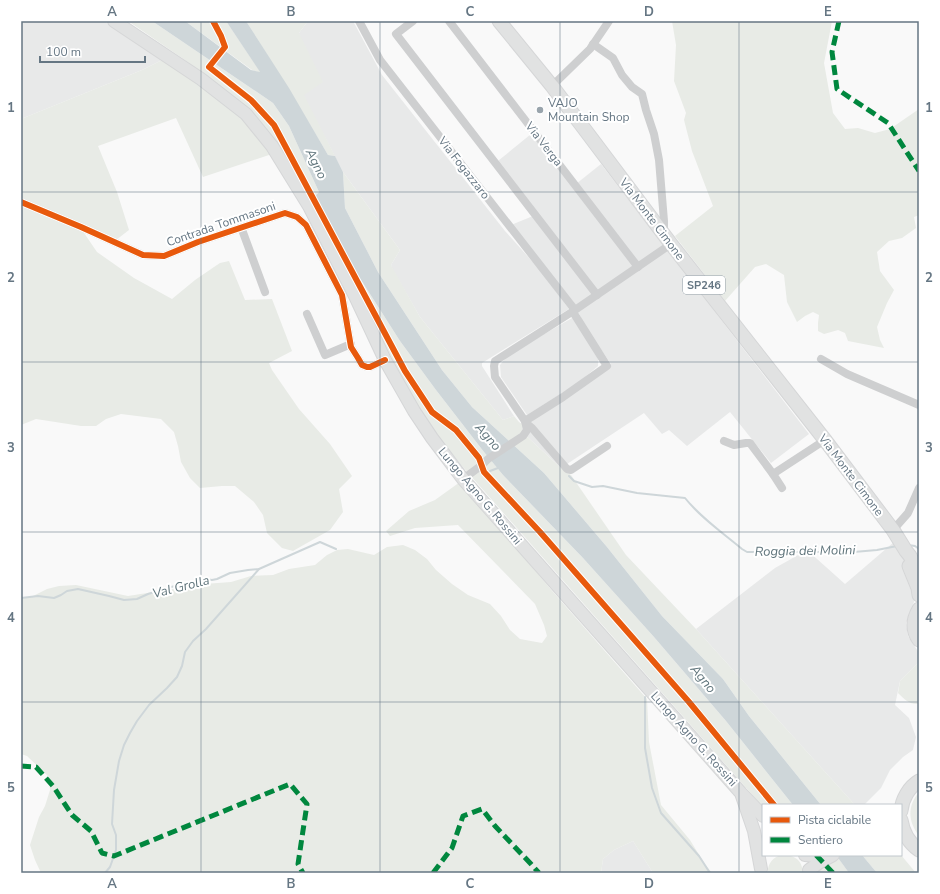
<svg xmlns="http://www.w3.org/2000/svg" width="940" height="894" font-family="'Nunito Sans',sans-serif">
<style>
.built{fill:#e8e9e9}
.green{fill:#e8ebe6}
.water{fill:#ced6d9}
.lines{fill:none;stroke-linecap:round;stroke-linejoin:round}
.stream{stroke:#ced6d9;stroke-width:2}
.secondary-casing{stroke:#d5d6d7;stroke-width:14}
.primary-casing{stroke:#d5d6d7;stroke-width:15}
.minor{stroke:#cecfd0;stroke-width:8}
.secondary{stroke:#e1e2e2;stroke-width:12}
.primary{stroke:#e1e2e2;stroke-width:13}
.quiet{stroke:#00873e;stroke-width:5;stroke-dasharray:10 5;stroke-linecap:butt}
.cycleway-casing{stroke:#fff;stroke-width:8}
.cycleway{stroke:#e8590c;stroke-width:6}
.grid{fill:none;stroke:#657683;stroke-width:1;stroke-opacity:0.55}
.poi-dot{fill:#99a4ac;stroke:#fff;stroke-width:1.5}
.labels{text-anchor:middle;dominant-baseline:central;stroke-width:4;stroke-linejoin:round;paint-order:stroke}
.shield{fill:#fff;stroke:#939fa8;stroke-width:1}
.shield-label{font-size:11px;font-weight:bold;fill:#657683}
.poi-label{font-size:12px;fill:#657683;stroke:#fff;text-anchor:start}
.street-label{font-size:12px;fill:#657683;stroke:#fff}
.water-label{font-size:13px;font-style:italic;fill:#60757c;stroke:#fff}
.neatline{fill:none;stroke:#657683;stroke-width:1.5}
.grid-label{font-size:13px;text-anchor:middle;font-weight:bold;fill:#657683}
</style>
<rect width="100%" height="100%" fill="#f9f9f9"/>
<g class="built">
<polygon points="21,21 104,21 164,59 142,70 21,119"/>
<polygon points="308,21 353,21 382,75 505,231 539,269 569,309 482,363 482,366 514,416 503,420 420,317 393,270 391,265 400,250 343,172 303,95 299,33"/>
<polygon points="536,130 576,184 601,164 809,434 771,463 730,412 687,446 669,430 662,434 644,413 561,468 523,433 522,424 610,365 611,364 586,328 573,301 511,225 533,216 493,165"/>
<polygon points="572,318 584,334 598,359 598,366 578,383 527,415 501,377 500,365 508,355"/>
<polygon points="894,542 905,555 915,595 913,607 906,623 908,636 919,653 919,662 900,681 895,705 909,718 916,737 913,750 903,757 890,770 881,788 864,805 855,805 696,629 775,568 807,550 845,584"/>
<polygon points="633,841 653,873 601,873 603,859 614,850"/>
</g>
<g class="green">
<polygon points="128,21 152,21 273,103 289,126 319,192 312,199 304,183 273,137 259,120 237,99 185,60"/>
<polygon points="185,21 226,21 261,73 252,70"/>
<polygon points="246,21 308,21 299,33 323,82 304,95 335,156 328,155 288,88"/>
<polygon points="672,21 832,21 824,63 833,113 845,129 858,128 875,133 890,129 919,109 919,215 914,217 916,228 902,238 889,241 877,252 880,271 894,290 887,303 877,327 880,340 884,348 848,341 845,333 838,330 824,334 818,331 818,323 819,315 813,312 805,316 797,322 787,302 784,275 766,264 755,267 725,301 675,236 713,206 692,151 684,120 686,113 674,81 676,45"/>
<polygon points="164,59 230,107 251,128 272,154 203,177 176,118 98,146 117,192 129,230 116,240 21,200 21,119 142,70"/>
<polygon points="343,172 400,250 391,265 420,317 503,420 514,416 519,422 522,424 523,433 561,468 571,475 626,555 696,629 855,805 821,805 749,716 723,679 662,616 607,547 544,473 472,407 442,370 378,272 345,208"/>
<polygon points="21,206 82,230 97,252 134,278 172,299 195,280 214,267 220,263 229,261 245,300 272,299 292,351 269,363 272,370 299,409 330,444 352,476 339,489 343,512 330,530 293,551 282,548 267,533 263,515 254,502 235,486 222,486 200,488 190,478 181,462 178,446 174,432 161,419 121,414 106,419 96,426 81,426 36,419 21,425"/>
<polygon points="330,234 363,283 400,341 436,390 484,452 503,475 583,558 654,637 726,721 793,805 763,805 763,807 462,466 437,435 410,396 377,327"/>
<polygon points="460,482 554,593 647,699 649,742 661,805 690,840 704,863 712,873 653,873 633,841 614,850 603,859 601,873 41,873 35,860 30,845 39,817 45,806 50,790 49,777 27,756 21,754 21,599 33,596 47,589 59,586 76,585 128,596 204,584 231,582 251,576 273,575 289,569 315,565 327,555 337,550 348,549 374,555 387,547 403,545 415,550 427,559 436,570 452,584 468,595 490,604 501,616 510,630 520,639 542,643 547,636 544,625 535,604 458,525 415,528 390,536 386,531 409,511 435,500"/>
<path d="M 919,662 L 919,704 C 910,705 904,699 898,693 L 900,681 Z"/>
<path d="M 919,792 L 919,836 C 908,821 907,807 919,792 Z"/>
<path d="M 781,855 C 794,855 802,859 803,873 L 768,873 C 767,864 773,857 781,855 Z"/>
<polygon points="862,855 901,855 916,873 877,873"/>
<polygon points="839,859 849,873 814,873 821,865"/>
</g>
<g class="water">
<polygon points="152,21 185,21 251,70 260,72 226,21 246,21 289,88 328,155 335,156 343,172 345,208 378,272 442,370 472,407 544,473 607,547 662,616 723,679 749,716 821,805 793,805 726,721 654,637 583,558 503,475 484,452 436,390 400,341 363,283 330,234 312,199 319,192 289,126 273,103"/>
<polygon points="836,855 862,855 877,873 849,873"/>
</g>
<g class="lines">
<g class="stream">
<polyline points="490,471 498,468"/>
<path d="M 569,476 L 574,481 L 592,487 L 603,486 L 637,493 L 685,498 C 701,518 723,533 742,549 L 747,552 L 820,552 L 842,553 L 877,550 L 897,546"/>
<polyline points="908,545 915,546 919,549"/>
<polyline points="21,598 38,596 54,598 61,595 67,591 78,589 109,596 124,600 137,599 148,594 171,587 205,579 212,580 217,579 230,573 248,570 259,569 320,542 336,549"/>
<polyline points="645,697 645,748 652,788 661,813 699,856 710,873"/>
<polyline points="105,873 110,867 116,850 116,835 112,824 114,790 119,761 124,745 130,733 137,721 149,705 167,688 177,677 182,666 185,652 193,641 206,629 259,569"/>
</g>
<g class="secondary-casing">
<g id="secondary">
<polyline points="114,21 201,79 246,114 272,146 309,206 355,296 385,360 414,411 432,438 463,479 741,793 763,816"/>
<polyline points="742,796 754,831 761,869"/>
<polyline points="805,855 815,856 829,855"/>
<polyline points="809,870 820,862 833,855"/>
</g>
</g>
<g class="primary-casing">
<g id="primary">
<polyline points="499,21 552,86 671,244 825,440 893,530 906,551 910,556 919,574"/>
<polyline points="909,566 918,588 919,595"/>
<path d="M 919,609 C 913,619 912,630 919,640"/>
<path d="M 901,811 C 902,799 909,787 919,781"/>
<path d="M 901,820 C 903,833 909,843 919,850"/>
</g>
</g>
<g class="minor">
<polyline points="359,21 380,60 575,310"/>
<polyline points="413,21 396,34 597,295"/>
<polyline points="449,21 638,267"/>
<polyline points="593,44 613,58 622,75 632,87 642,94 646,110 654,134 659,160 664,221 664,234"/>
<polyline points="552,86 590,49 609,21"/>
<polyline points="21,202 81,227 143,255 164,256 198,242 285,213 297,217 306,225 342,295 351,347 358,358 362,365 367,367 370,367 385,360"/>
<polyline points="241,227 265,292"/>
<polyline points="307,314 325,355 351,344"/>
<polyline points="821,359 847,374 919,405"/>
<polyline points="525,421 563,397 607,366 573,312"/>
<polyline points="526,423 532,428 567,469 571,470 607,446"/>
<polyline points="724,441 734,445 746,443 750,443 773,474"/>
<polyline points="463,479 482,465 488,459 523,436 527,430 525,421 495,377 494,366 495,361 575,310 671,244"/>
<polyline points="782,488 773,474 825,440"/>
<polyline points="893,530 908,513 919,488"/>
</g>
<use href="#secondary" class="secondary"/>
<use href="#primary" class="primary"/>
<g class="quiet">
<polyline points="839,21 832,52 837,89 888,123 919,171"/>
<polyline points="21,766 36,767 53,786 72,815 91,831 102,853 114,856 290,784 307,804 298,864 303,873"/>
<polyline points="816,855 833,873"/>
<polyline points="433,873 452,848 463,816 482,809 495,826 531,864 539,873"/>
</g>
<g class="cycleway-casing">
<g id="cycleway">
<polyline points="213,21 221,36 225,47 209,67 251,100 274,125 405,371 432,412 456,430 479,458 484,472 540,532 689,702 774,805"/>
<polyline points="21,202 81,227 143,255 164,256 198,242 285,213 297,217 306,225 342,295 351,347 358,358 362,365 367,367 370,367 385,360"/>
</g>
</g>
<use href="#cycleway" class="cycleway"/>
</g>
<path class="grid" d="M 201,21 L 201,873M 380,21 L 380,873M 560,21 L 560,873M 739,21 L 739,873M 21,192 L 919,192M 21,362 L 919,362M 21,532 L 919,532M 21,702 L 919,702"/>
<circle class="poi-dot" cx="540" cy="110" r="4"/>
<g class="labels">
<rect class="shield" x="683" y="276" width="42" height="18" rx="3"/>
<g class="shield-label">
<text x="704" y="285">SP246</text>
</g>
<g class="poi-label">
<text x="548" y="103">VAJO<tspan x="548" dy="14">Mountain Shop</tspan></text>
</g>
<g class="street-label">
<text transform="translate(544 144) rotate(52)">Via Verga</text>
<text transform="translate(464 168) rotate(52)">Via Fogazzaro</text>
<text transform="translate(652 219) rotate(53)">Via Monte Cimone</text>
<text transform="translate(221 224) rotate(-19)">Contrada Tommasoni</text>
<text transform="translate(851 475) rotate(53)">Via Monte Cimone</text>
<text transform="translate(480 496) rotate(50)">Lungo Agno G. Rossini</text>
<text transform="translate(694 739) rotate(48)">Lungo Agno G. Rossini</text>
</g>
<g class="water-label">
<text transform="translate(316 164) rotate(64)">Agno</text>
<text transform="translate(488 437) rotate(49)">Agno</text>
<text transform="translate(805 551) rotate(-1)">Roggia dei Molini</text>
<text transform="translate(181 587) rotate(-14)">Val Grolla</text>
<text transform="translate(703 679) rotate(51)">Agno</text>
</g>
</g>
<rect width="940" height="894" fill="none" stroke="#ffffff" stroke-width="44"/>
<rect x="762" y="804" width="140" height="52" fill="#ffffff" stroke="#c1c8cd"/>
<rect x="770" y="817" width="20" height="6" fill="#e8590c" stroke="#c1c8cd"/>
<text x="798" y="824" font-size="12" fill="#657683">Pista ciclabile</text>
<rect x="770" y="837" width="20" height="6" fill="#00873e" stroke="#c1c8cd"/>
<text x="798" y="844" font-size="12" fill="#657683">Sentiero</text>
<path d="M40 56v6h105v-6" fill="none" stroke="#657683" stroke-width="2"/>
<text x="46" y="56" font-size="12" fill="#657683" stroke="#ffffff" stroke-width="3" paint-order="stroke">100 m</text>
<rect x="22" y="22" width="896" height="850" class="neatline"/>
<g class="grid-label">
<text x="112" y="16">A</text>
<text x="291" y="16">B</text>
<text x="470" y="16">C</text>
<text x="649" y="16">D</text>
<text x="828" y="16">E</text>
<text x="11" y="112">1</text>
<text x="929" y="112">1</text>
<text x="11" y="282">2</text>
<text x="929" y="282">2</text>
<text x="11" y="452">3</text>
<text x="929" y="452">3</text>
<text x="11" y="622">4</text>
<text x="929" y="622">4</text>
<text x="11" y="792">5</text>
<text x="929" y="792">5</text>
<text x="112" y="888">A</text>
<text x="291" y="888">B</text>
<text x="470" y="888">C</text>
<text x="649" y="888">D</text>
<text x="828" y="888">E</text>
</g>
</svg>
